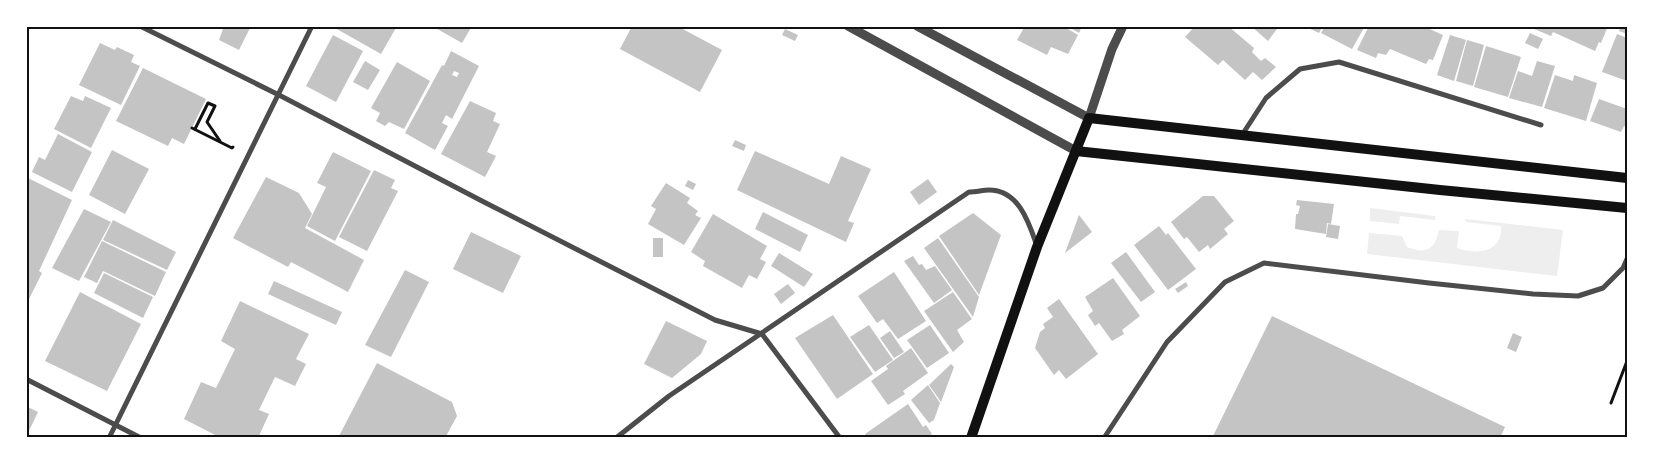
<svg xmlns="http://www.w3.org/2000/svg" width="1653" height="464" font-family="'Exo 2',sans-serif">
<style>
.green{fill:#eee}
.building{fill:#c4c4c4;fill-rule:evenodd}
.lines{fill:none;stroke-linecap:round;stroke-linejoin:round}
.path{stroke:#111;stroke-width:3}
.minor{stroke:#4c4c4c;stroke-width:5}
.tertiary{stroke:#4c4c4c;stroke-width:9}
.secondary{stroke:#111;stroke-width:10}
.neatline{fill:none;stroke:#111;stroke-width:2}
</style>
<rect width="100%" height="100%" fill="#fff"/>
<g class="green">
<polygon points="1370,208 1435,216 1435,220 1400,216 1399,224 1370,221"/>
<path d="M 1465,219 L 1563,230 L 1557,276 L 1367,254 L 1369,233 L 1402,236 L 1407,247 C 1427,255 1435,249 1439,230 L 1459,231 L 1457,248 C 1477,255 1503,253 1501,226 L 1466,222 Z"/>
</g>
<g class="building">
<polygon points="224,26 251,26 239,50 219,40"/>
<polygon points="336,26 397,26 381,54 335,28"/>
<polygon points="432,26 472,26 462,43"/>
<polygon points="632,26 677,26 722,50 700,92 620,49"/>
<polygon points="1025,26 1063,26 1078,35 1068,54 1051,47 1047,55 1017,40"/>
<polygon points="1067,26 1082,26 1079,33"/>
<polygon points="1195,26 1228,26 1254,48 1252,52 1261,61 1265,58 1276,67 1262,80 1253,72 1245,80 1223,60 1218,65 1185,37"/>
<polygon points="1251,26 1275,26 1277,29 1268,41"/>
<polygon points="1304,26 1323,26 1319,33"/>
<polygon points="1325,26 1365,26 1352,49 1321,33"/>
<polygon points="1369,26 1373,29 1374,26 1423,26 1443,35 1433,60 1429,59 1426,64 1390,49 1386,55 1378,53 1376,58 1357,50"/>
<polygon points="1527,26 1608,26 1601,43 1599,42 1595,51 1553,32 1551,36"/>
<polygon points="1621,26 1627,26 1627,34 1619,31"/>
<polygon points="785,29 798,35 795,41 782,35"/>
<polygon points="1530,33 1543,39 1538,49 1525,43"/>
<polygon points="1617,34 1627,38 1627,81 1602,72"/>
<polygon points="333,35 363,51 336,102 306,86"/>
<polygon points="1450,35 1466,40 1454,81 1437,75"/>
<polygon points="1467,40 1484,45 1473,86 1456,81"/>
<polygon points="100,43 115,50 117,47 134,55 131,62 140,66 121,105 79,85"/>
<polygon points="1486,46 1521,57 1508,97 1474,87"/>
<path d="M 451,51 L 479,66 L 452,119 L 446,115 L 442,123 L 448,126 L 435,150 L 405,133 L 442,65 L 444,66 ZM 454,71 L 459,73 L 457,77 L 452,75 Z"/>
<polygon points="365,61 380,70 368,90 353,82"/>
<polygon points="1537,61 1555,66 1542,107 1509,98 1518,71 1532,76"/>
<polygon points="397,62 430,81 404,129 389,122 385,126 376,121 380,113 371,108"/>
<polygon points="143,68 206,99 184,144 172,138 168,146 116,121"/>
<polygon points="1555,75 1573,81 1574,75 1597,83 1586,121 1544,108"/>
<polygon points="71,96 83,101 85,96 111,108 91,148 54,129"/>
<polygon points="1599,99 1627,109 1627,127 1624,126 1621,132 1590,121"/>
<polygon points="470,101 496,113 493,121 500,124 487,152 496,156 485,177 441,154"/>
<polygon points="58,134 92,152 72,192 32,172 39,157 45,160"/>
<polygon points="735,140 746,145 744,151 732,146"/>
<polygon points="112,150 149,169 125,214 89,195"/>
<polygon points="755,151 829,184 841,156 871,169 848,221 854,223 846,242 737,190"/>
<polygon points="333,152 371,171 335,241 307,226 326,187 317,183"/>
<polygon points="374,170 395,180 391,188 398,191 367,251 339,237"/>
<polygon points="26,177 72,200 39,271 42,273 26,305"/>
<polygon points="266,177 299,193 312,214 305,228 364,260 348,292 291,262 288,267 233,238"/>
<polygon points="928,179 937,192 919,205 910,192"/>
<polygon points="688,180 696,184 693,190 685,186"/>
<polygon points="666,183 690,198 687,203 698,211 695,215 701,218 684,245 648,224 656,209 651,206"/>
<polygon points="1203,196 1214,196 1234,221 1224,229 1228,234 1210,249 1208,245 1199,252 1187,237 1184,239 1171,222"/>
<polygon points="1297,200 1334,204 1331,224 1327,223 1326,234 1295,229 1296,214 1298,214 1300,206 1296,205"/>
<polygon points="84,209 111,222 79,281 52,268"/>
<polygon points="763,212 808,235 800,252 755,229"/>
<polygon points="973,213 1001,235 979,295 939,236"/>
<polygon points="713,214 767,246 760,259 766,262 757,279 749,275 742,288 703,266 705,261 691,252"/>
<polygon points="1079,215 1092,232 1065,253"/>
<polygon points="113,220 176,252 167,270 103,240"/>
<polygon points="1328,224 1340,226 1338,239 1326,237"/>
<polygon points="1159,226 1166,235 1168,233 1196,269 1168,290 1134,245"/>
<polygon points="471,232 521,256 503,293 453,269"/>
<rect x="653" y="238" width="10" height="19"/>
<polygon points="938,238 979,297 973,317 924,248"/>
<polygon points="102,241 166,272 155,296 103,271 97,283 84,277"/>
<polygon points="1126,252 1155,292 1141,302 1111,263"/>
<polygon points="779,253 813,274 804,287 771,266"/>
<polygon points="913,256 919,265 922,264 926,270 935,266 952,290 934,303 904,261"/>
<polygon points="405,270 429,282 391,357 365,345"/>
<polygon points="894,272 926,321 898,339 883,319 877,323 858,296"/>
<polygon points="104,273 153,297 143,318 94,293"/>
<polygon points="1113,278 1140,316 1122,330 1124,334 1112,341 1099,323 1095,326 1088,315 1093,311 1085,297"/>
<polygon points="274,281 342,312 336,325 268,294"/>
<polygon points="1186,282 1188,286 1178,293 1175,289"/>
<polygon points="788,284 795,293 781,304 774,294"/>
<polygon points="80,292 141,324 107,391 45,361"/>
<polygon points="953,292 972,319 957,330 964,342 953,352 924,311"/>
<polygon points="1059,299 1098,354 1066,379 1059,370 1054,375 1035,348 1040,332 1045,328 1043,324 1053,317 1047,308"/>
<polygon points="240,301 309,334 296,359 306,364 295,386 275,377 259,410 269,414 258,438 221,438 184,419 201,382 216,388 235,349 221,341"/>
<polygon points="833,315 873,374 837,399 795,338"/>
<polygon points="1272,316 1505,427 1500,438 1212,438"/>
<polygon points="666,321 707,341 701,354 672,378 644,364"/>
<polygon points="869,325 893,360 875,372 850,337"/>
<polygon points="930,325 949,353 927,368 907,340"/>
<polygon points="890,331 904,352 894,358 880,338"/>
<polygon points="1513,333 1522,337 1516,352 1507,348"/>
<polygon points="911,348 928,373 903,391 905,394 888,405 871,381 888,369 886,366"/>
<polygon points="377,363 452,402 457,416 445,438 338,438"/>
<polygon points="951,364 954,367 941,402 929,385"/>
<polygon points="928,385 940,403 934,420 929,423 911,400"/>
<polygon points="908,404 923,427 926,425 932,434 925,438 868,438 865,434"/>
<polygon points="26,406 38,412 26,437"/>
</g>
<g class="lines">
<g class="path">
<polyline points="192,128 232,148 233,147"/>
<polyline points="195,129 208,103 215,106 207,122 220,141"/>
<polyline points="1611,403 1627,361"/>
</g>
<g class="minor">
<polyline points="140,26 279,95 482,201 715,320 762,334 840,438"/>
<polyline points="1242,135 1266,98 1300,69 1339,62 1541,125"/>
<polyline points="26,379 141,438"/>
<polyline points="109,438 312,26"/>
<path d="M 616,438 L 669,396 L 969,192 C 976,192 983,190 989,190 C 1019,190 1029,223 1037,246"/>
<polyline points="1104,438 1167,342 1225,282 1264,263 1429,283 1533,294 1578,296 1603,288 1623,268 1627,259"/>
</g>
<g class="tertiary">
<polyline points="848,26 1076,151"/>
<polyline points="917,26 1089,118 1112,49 1123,26"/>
</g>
<g class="secondary">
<polyline points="1076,151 1440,190 1627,208"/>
<polyline points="971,438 1037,247 1089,118 1627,178"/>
</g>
</g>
<rect width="1653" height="464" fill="none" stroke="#ffffff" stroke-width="55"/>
<rect x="28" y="28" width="1598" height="408" class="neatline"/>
</svg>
